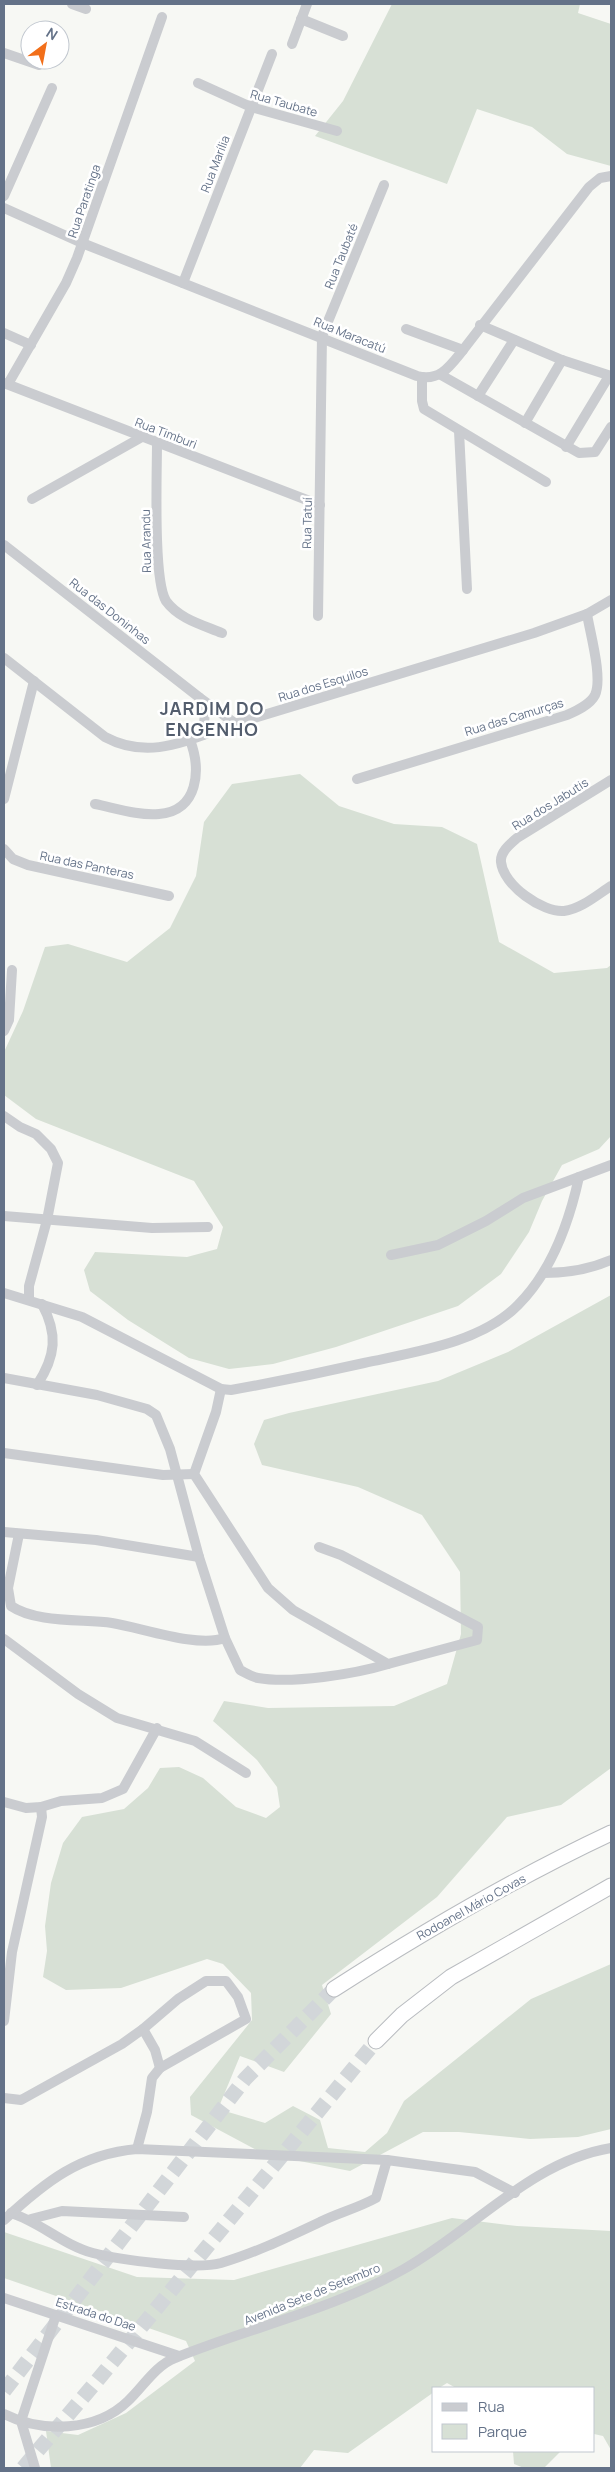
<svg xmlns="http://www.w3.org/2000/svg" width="615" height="2472" font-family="Manrope,sans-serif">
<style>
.green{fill:#d7e0d5}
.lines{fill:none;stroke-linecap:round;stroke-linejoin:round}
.highway-tunnel{stroke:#d2d6d9;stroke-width:15;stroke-dasharray:15 8;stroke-linecap:butt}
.highway-casing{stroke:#b9bcc0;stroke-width:17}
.minor{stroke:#caccd0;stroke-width:10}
.highway{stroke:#fff;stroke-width:15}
.labels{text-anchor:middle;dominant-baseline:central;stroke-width:5;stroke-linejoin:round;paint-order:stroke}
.street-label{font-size:12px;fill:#647288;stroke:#fff}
.district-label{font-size:18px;font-weight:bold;letter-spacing:1px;fill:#535d6d;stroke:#fff}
</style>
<rect width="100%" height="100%" fill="#f7f8f4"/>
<g class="green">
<polygon points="392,4 580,4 578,13 611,24 611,166 567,154 532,127 477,109 447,184 315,136 343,101"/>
<polygon points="300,774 339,806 394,824 442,827 477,844 499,942 554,973 607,968 611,965 611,1136 599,1149 562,1165 542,1201 529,1232 501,1274 458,1306 336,1347 273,1364 229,1369 189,1358 128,1320 90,1291 84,1270 95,1252 187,1257 217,1249 223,1227 194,1181 36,1119 4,1095 4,1052 23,1011 45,947 68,944 127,962 170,928 196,876 204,822 232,784"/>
<polygon points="611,1295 611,1768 561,1805 507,1817 437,1897 322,1985 331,2014 284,2072 240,2056 218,2109 265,2123 293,2106 320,2120 328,2148 365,2152 387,2133 404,2101 531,1999 611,1964 611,2129 578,2137 530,2139 459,2132 423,2132 350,2171 264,2154 191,2115 190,2097 252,2020 251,1993 223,1964 207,1959 121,1988 66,1990 43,1977 47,1951 45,1926 51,1883 63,1843 82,1817 124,1809 148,1788 160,1768 179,1767 203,1778 236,1807 266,1818 280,1807 277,1787 257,1760 213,1721 224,1701 268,1708 394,1706 447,1684 461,1634 460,1572 422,1515 358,1487 262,1465 254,1444 264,1420 289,1413 438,1381 508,1352"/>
<polygon points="452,2218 517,2226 611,2231 611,2450 603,2436 594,2434 594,2388 456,2388 447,2383 439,2388 434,2388 434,2392 348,2453 314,2450 300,2468 51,2468 46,2431 78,2435 126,2413 195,2361 186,2341 4,2278 4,2232 137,2277 234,2280"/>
<polygon points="513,2451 561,2451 544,2468 524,2468 514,2464"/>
</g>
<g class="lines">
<g class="highway-tunnel">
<polyline points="4,2391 245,2079 334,1989"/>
<polyline points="23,2468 96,2382 376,2041"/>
</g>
<g class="highway-casing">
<g id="highway">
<path d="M 334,1989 C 423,1932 515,1878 611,1833"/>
<polyline points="376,2041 402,2015 451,1977 611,1886"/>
</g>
</g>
<g class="minor">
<polyline points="72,4 86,9"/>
<polyline points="301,19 343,36"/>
<polyline points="292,44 307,4"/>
<polyline points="4,53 39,65"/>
<polyline points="198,83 251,107 337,131"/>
<polyline points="4,196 52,88"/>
<path d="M 4,208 L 82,243 L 417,376 C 440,382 450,366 463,350 L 589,187 L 600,178 L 611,176"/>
<polyline points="183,283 272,54"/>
<polyline points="480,325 562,360 611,376"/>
<polyline points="406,329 463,350"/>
<polyline points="4,333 31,345"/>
<polyline points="441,375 579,453 595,452 611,427"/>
<polyline points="422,377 422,401 424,409 546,482"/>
<polyline points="4,383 320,505"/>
<polyline points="8,384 66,283 77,258 162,17"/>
<polyline points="478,396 514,340"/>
<polyline points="525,423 562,360"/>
<polyline points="459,431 467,589"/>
<path d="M 157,443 C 157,473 153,580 166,601 C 179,619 203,625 222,633"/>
<polyline points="566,447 609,376"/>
<polyline points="32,499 142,437"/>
<polyline points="4,545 200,698 236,724"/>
<polyline points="318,616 322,336 384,185"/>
<path d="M 4,658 L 105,737 C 150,761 187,740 231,725 L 534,633 L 587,614 L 611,600"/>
<polyline points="200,698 205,712 203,735"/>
<path d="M 357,779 L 567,715 C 576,711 590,705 595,695 C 603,678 590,633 587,614"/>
<path d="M 611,780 L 517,838 C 510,844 500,852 501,862 C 503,885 543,913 564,911 C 581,909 597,895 611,886"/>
<polyline points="4,799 34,681"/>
<path d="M 95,804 C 115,808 139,816 159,814 C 199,811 201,769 190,740"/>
<polyline points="4,849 13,859 28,865 169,896"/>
<polyline points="4,1031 9,1020 12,970"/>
<polyline points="4,1116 20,1127 36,1134 51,1149 58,1163 47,1220 29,1286 29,1299"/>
<polyline points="4,1216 152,1228 208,1227"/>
<polyline points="391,1255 438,1245 486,1221 523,1198 611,1165"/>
<path d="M 544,1273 C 567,1273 590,1269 611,1260"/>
<path d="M 4,1293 L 82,1317 L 221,1389 L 231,1390 C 276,1382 320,1373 364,1363 C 414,1352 481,1343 518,1305 C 552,1271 569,1223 579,1177"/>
<path d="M 4,1378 L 97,1395 L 147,1409 L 156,1415 L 170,1449 L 199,1557 L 225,1638 L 240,1670 C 246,1673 252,1677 258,1678 C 292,1684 355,1674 388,1664"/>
<path d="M 37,1385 C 56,1356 58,1334 42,1304"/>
<polyline points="221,1389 216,1412 194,1474 268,1588 293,1610 388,1664 477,1640 478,1627 341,1555 319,1547"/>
<polyline points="4,1453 163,1475 194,1474"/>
<polyline points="4,1532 96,1540 199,1557"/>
<path d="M 19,1534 L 8,1588 L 11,1606 C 36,1623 82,1619 112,1623 C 143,1628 197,1648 225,1638"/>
<polyline points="4,1639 78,1694 117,1718 195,1741 246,1773"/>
<polyline points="4,1802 26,1808 41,1807 61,1801 102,1798 123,1789 157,1728"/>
<polyline points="4,2021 12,1952 42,1817 41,1807"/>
<polyline points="4,2098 21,2100 122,2044 143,2029 155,2050 160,2068"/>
<polyline points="137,2149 147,2112 152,2078 160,2068 246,2019 238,1997 226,1981 206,1981 178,1999 143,2029"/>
<path d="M 11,2213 C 40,2222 63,2245 93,2253 C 120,2260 195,2270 221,2263 C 255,2253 288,2237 320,2222 C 338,2213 358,2208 376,2198 L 387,2160 L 475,2172 L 515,2193"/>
<polyline points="31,2219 62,2211 184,2217"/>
<path d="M 4,2220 C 45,2182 80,2154 137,2149 L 387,2160"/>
<polyline points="4,2298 179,2356"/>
<path d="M 4,2414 C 42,2433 96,2432 128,2401 C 142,2388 156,2365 175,2358 C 251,2327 332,2310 404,2269 C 472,2231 531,2161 611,2148"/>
<polyline points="35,2468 21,2421 56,2315"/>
</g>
<use href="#highway" class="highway"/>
</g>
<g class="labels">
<g class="street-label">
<text transform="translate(284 103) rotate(16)">Rua Taubate</text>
<text transform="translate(215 164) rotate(-69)">Rua Marília</text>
<text transform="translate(84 201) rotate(-71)">Rua Paratinga</text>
<text transform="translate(341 256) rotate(-68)">Rua Taubaté</text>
<text transform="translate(350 335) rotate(22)">Rua Maracatú</text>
<text transform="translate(166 433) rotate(21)">Rua Timburi</text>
<text transform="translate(307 523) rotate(-89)">Rua Tatuí</text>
<text transform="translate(146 541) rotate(-91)">Rua Arandu</text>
<text transform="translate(110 611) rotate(38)">Rua das Doninhas</text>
<text transform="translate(323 684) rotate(-17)">Rua dos Esquilos</text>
<text transform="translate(514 717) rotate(-17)">Rua das Camurças</text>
<text transform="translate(550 804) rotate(-32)">Rua dos Jabutis</text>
<text transform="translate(87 865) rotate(12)">Rua das Panteras</text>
<text transform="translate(471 1907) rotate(-29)">Rodoanel Mário Covas</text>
<text transform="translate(312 2294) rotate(-22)">Avenida Sete de Setembro</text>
<text transform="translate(96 2314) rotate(18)">Estrada do Dae</text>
</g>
<g class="district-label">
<text x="212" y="708">JARDIM DO<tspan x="212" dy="21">ENGENHO</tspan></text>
</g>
</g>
<rect width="615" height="2472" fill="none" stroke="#647288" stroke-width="10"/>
<rect x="432" y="2387" width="162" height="65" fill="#ffffff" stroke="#c1c7cf"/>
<rect x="442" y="2403" width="25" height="8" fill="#caccd0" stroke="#c1c7cf"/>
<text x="478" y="2412" font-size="15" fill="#647288">Rua</text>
<rect x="442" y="2424" width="25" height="15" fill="#d7e0d5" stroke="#c1c7cf"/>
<text x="478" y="2437" font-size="15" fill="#647288">Parque</text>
<g transform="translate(45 45) rotate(32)"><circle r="24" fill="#ffffff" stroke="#c1c7cf"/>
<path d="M0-4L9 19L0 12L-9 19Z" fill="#f26f1a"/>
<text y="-8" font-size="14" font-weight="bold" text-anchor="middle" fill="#647288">N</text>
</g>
</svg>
